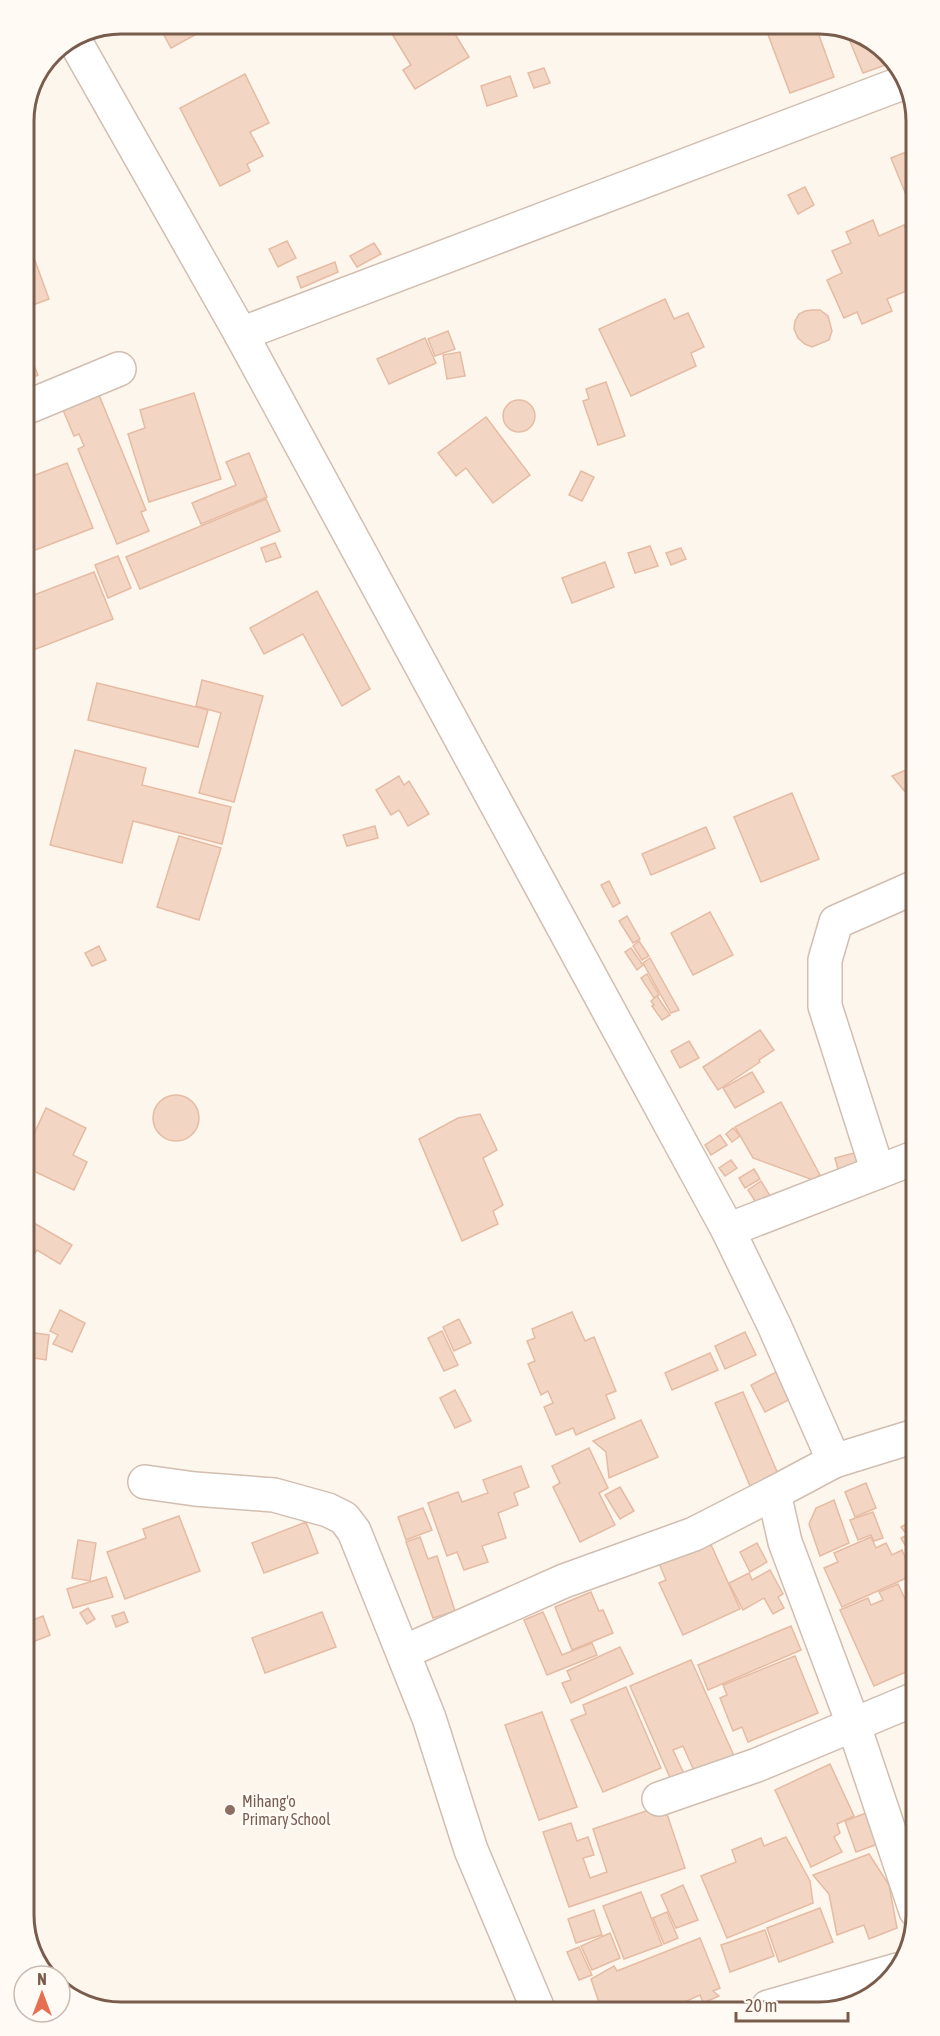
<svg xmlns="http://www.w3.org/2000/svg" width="940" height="2036" font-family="'Asap Condensed',sans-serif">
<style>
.building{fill:#f3d5c3;stroke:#e6bba3;stroke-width:1.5}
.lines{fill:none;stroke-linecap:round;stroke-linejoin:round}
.street-casing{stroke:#d1beb0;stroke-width:36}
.street{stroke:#fff;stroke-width:33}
.education-dot{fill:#8d6e63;stroke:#fffaf3;stroke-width:2}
.labels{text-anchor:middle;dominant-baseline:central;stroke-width:5;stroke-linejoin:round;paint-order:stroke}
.education-label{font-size:16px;fill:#785e54;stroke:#fffaf3;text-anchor:start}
.rim{fill:none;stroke:#7a5c4d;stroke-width:3}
</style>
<rect width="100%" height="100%" fill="#fdf6ec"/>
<g class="building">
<polygon points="158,24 215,24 171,48"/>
<polygon points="386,24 449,24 469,57 415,89 403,70 411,65"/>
<polygon points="764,24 815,24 834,77 790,93"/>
<polygon points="857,36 878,44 891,63 863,73 849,39"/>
<polygon points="544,68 550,83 534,88 528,73"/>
<polygon points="245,74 269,123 250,132 263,156 247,164 250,171 220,186 180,108"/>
<polygon points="510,76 517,96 487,106 481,86"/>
<polygon points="911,150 911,207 891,158"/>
<polygon points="805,187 814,205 798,214 788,195"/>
<polygon points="873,220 879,236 904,225 911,240 911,289 887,299 892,311 862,324 857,312 844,318 827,280 842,273 832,251 851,243 846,232"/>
<polygon points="287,241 296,258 278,267 269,249"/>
<polygon points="374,243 381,254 357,267 350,256"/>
<polygon points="30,247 49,299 25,308 25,249"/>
<polygon points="335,262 338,272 301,288 297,277"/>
<polygon points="665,299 674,319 688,313 704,347 691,353 696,366 631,396 599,329"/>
<polygon points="812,310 820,310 828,316 832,331 829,340 812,347 805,344 798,338 794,329 795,321 799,314 805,311"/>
<polygon points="448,331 455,349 435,356 428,339"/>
<polygon points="425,338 436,363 389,384 377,359"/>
<polygon points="27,349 38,375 25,381 25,350"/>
<polygon points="460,352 465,376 447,379 443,355"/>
<polygon points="606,382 625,436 598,445 583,401 589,399 586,389"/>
<polygon points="194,393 221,479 149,502 128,434 145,428 140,410"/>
<polygon points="99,395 146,510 141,512 149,531 117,544 78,449 84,446 79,434 74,436 63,410"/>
<circle cx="519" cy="416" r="16"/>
<polygon points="486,417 530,475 493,503 466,468 456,476 438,453"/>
<polygon points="249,453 267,497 201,524 192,503 236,485 226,462"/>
<polygon points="67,463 93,528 25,554 25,479"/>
<polygon points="581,471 594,477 582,501 569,495"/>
<polygon points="266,499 280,531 140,589 126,557"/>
<polygon points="275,543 281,557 266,562 261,548"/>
<polygon points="650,546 658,566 635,573 628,553"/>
<polygon points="681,548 686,559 671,565 666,553"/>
<polygon points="118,556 131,588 108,598 95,565"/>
<polygon points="605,562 614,587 572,603 562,578"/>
<polygon points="94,572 113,619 26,653 26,598"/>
<polygon points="317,591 370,689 342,706 303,634 264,654 250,628"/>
<polygon points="202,680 263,696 234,802 199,793 221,713 196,706"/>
<polygon points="97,683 208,710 198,747 88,720"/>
<polygon points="75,750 146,768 142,785 231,807 222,844 133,821 122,863 50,845"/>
<polygon points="913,767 913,809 912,800 892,776"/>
<polygon points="399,776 404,785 409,781 429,814 408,826 399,810 391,815 376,790"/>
<polygon points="792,793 819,859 761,882 734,817"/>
<polygon points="375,826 378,838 347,846 343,835"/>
<polygon points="706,827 715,848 651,875 642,854"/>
<polygon points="179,836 221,848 199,920 157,907"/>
<polygon points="609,881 620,903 613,907 601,885"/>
<polygon points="710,912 733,955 693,975 671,933"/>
<polygon points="627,916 640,939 633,943 619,921"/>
<polygon points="639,941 649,956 642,960 633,946"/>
<polygon points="99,946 106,960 92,966 85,953"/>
<polygon points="631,948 643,965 637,970 625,952"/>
<polygon points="650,958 679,1010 671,1013 643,963"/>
<polygon points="647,974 659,995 654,998 641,978"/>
<polygon points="657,996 670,1015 662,1020 652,1006 654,1005 651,1001"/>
<polygon points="760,1030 774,1050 759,1060 760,1062 718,1090 703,1067"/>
<polygon points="689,1041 699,1058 680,1068 671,1051"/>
<polygon points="752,1072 764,1092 735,1108 723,1088"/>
<circle cx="176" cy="1118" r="23"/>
<polygon points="781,1102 820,1175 813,1180 753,1158 735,1127"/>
<polygon points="46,1108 86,1128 73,1155 87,1162 74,1190 27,1168 27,1149"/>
<polygon points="480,1114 497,1150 483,1158 503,1205 493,1211 498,1224 462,1241 419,1139 458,1118"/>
<polygon points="733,1128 740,1136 732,1142 726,1134"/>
<polygon points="720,1135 727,1145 711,1155 705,1145"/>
<polygon points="862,1151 866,1166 839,1173 835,1158"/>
<polygon points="731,1160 737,1168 725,1176 719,1168"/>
<polygon points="754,1169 760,1179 745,1188 739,1178"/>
<polygon points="761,1181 775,1204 762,1212 748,1190"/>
<polygon points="27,1219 72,1245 60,1264 37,1250 27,1266"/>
<polygon points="60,1310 85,1323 72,1352 53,1344 58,1335 50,1331"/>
<polygon points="572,1312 585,1341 594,1337 616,1391 606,1395 615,1418 576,1435 573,1428 556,1435 544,1407 553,1403 548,1391 541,1395 528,1364 535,1361 527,1341 535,1338 532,1329"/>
<polygon points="459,1319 471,1343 454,1351 443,1327"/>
<polygon points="442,1331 458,1365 444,1371 428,1338"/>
<polygon points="28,1332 49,1335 46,1360 28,1357"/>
<polygon points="745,1332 756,1355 725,1369 715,1346"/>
<polygon points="710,1353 718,1370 672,1390 665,1373"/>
<polygon points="784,1368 798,1395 765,1412 751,1385"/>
<polygon points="455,1390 471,1421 455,1428 440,1398"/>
<polygon points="743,1392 778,1474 750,1486 715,1403"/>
<polygon points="641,1420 658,1457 609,1478 606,1452 593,1441"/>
<polygon points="589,1448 608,1488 599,1493 615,1525 580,1542 553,1487 560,1483 552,1466"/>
<polygon points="521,1466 529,1487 514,1493 518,1505 498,1513 506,1538 482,1546 488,1562 464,1570 457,1552 447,1556 428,1503 458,1492 462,1502 488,1493 483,1480"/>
<polygon points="866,1483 876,1508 855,1517 845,1492"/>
<polygon points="620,1487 634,1511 620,1519 605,1495"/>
<polygon points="834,1500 849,1543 820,1556 809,1524 816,1508"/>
<polygon points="423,1508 432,1530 406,1540 398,1517"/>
<polygon points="873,1512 883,1538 874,1541 871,1535 858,1540 850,1520"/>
<polygon points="179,1516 200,1571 125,1599 107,1552 146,1538 143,1529"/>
<polygon points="915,1519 915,1562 901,1538 907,1535 901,1527"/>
<polygon points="306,1522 318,1553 264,1573 252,1543"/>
<polygon points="420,1537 428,1559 437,1556 455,1611 433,1618 406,1542"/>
<polygon points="871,1537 876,1548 886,1543 892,1555 902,1550 913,1575 842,1607 824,1568 838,1562 834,1553"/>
<polygon points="708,1538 740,1609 683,1635 659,1583 666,1580 658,1561"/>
<polygon points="78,1540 96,1543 90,1581 72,1578"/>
<polygon points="757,1543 767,1562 750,1572 740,1552"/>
<polygon points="770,1570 783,1594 778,1597 784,1608 773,1614 764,1598 743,1610 729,1583 749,1573 752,1580"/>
<polygon points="106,1577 113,1597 73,1608 67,1589"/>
<polygon points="898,1584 907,1603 911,1602 915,1611 915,1668 874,1686 840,1610 868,1598 871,1605 883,1600 879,1592"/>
<polygon points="591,1592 599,1611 603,1610 613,1633 572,1650 555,1607"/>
<polygon points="88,1608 95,1619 87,1624 80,1613"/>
<polygon points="124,1612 128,1622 116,1627 112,1616"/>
<polygon points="322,1612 336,1647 265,1673 252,1638"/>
<polygon points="543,1612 562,1655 592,1643 597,1655 547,1675 524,1620"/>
<polygon points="43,1616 50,1635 28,1644 28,1622"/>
<polygon points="791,1626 801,1650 708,1690 698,1665"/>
<polygon points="620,1647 633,1674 571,1703 562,1683 571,1680 567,1671"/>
<polygon points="795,1656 818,1713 748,1742 742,1727 733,1731 720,1698 727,1695 723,1685"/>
<polygon points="691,1660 735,1758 696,1775 683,1746 673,1750 684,1774 671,1780 630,1686"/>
<polygon points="626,1687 661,1768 603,1792 571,1720 586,1714 583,1705"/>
<polygon points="542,1712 577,1807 539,1820 505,1725"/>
<polygon points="830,1764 854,1816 837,1824 840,1833 834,1837 842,1852 811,1867 775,1790"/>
<polygon points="664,1805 685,1868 569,1907 543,1832 571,1823 577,1841 588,1837 594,1855 583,1858 590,1878 607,1872 593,1829"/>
<polygon points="874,1810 886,1841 856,1852 845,1821"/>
<polygon points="786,1837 810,1881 813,1903 727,1938 701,1876 736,1862 732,1850 761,1838 764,1846"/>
<polygon points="869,1854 889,1885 897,1928 869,1939 864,1925 837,1935 829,1894 813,1875"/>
<polygon points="683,1885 698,1920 676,1928 661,1895"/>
<polygon points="641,1892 662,1945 624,1959 603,1906"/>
<polygon points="820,1908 833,1942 779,1962 767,1928"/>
<polygon points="594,1910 602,1935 576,1943 568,1919"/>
<polygon points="667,1912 678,1938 664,1944 653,1918"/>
<polygon points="765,1930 774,1956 730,1972 721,1945"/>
<polygon points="610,1933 620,1958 592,1970 581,1946"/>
<polygon points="700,1938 720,1988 713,1991 719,1996 703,2003 700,1995 671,2008 601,2008 591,1979 614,1966 617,1971"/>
<polygon points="579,1947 592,1975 579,1980 567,1952"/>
</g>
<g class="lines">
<g class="street-casing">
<g id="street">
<polyline points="76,43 241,334 728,1230 774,1325 834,1461 774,1493 785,1542 854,1726 916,1911"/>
<polyline points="241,334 905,82"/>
<polyline points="25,408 119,369"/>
<polyline points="878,1172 825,1006 825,960 836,922 913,888"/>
<polyline points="728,1230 914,1158"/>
<polyline points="834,1461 915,1436"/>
<polyline points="145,1482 195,1489 274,1495 328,1510 344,1518 354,1531 429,1718 471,1850 538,2009"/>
<polyline points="404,1652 564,1581 694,1534 774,1493"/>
<polyline points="659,1799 757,1765 915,1699"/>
<polyline points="768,2007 897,1970"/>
</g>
</g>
<use href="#street" class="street"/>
</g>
<circle class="education-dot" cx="230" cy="1810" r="6"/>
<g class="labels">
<g class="education-label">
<text x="242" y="1801">Mihang'o<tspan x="242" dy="18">Primary School</tspan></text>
</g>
</g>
<path d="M0 0H940V2036H0ZM121 34H819A87 87 0 0 1 906 121V1915A87 87 0 0 1 819 2002H121A87 87 0 0 1 34 1915V121A87 87 0 0 1 121 34Z" fill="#fffaf3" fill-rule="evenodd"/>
<path class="rim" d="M121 34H819A87 87 0 0 1 906 121V1915A87 87 0 0 1 819 2002H121A87 87 0 0 1 34 1915V121A87 87 0 0 1 121 34Z"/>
<g transform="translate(42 1994)"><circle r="28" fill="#fffaf3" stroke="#cabbb1" stroke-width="1.5"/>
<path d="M0-4.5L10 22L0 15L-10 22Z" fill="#e76f51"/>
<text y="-9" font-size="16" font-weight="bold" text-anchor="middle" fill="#7a5c4d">N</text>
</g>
<path d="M736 2012v9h112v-9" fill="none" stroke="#7a5c4d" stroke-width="3"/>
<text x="745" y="2012" font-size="18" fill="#7a5c4d" stroke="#fffaf3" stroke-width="4.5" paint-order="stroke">20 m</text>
</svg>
